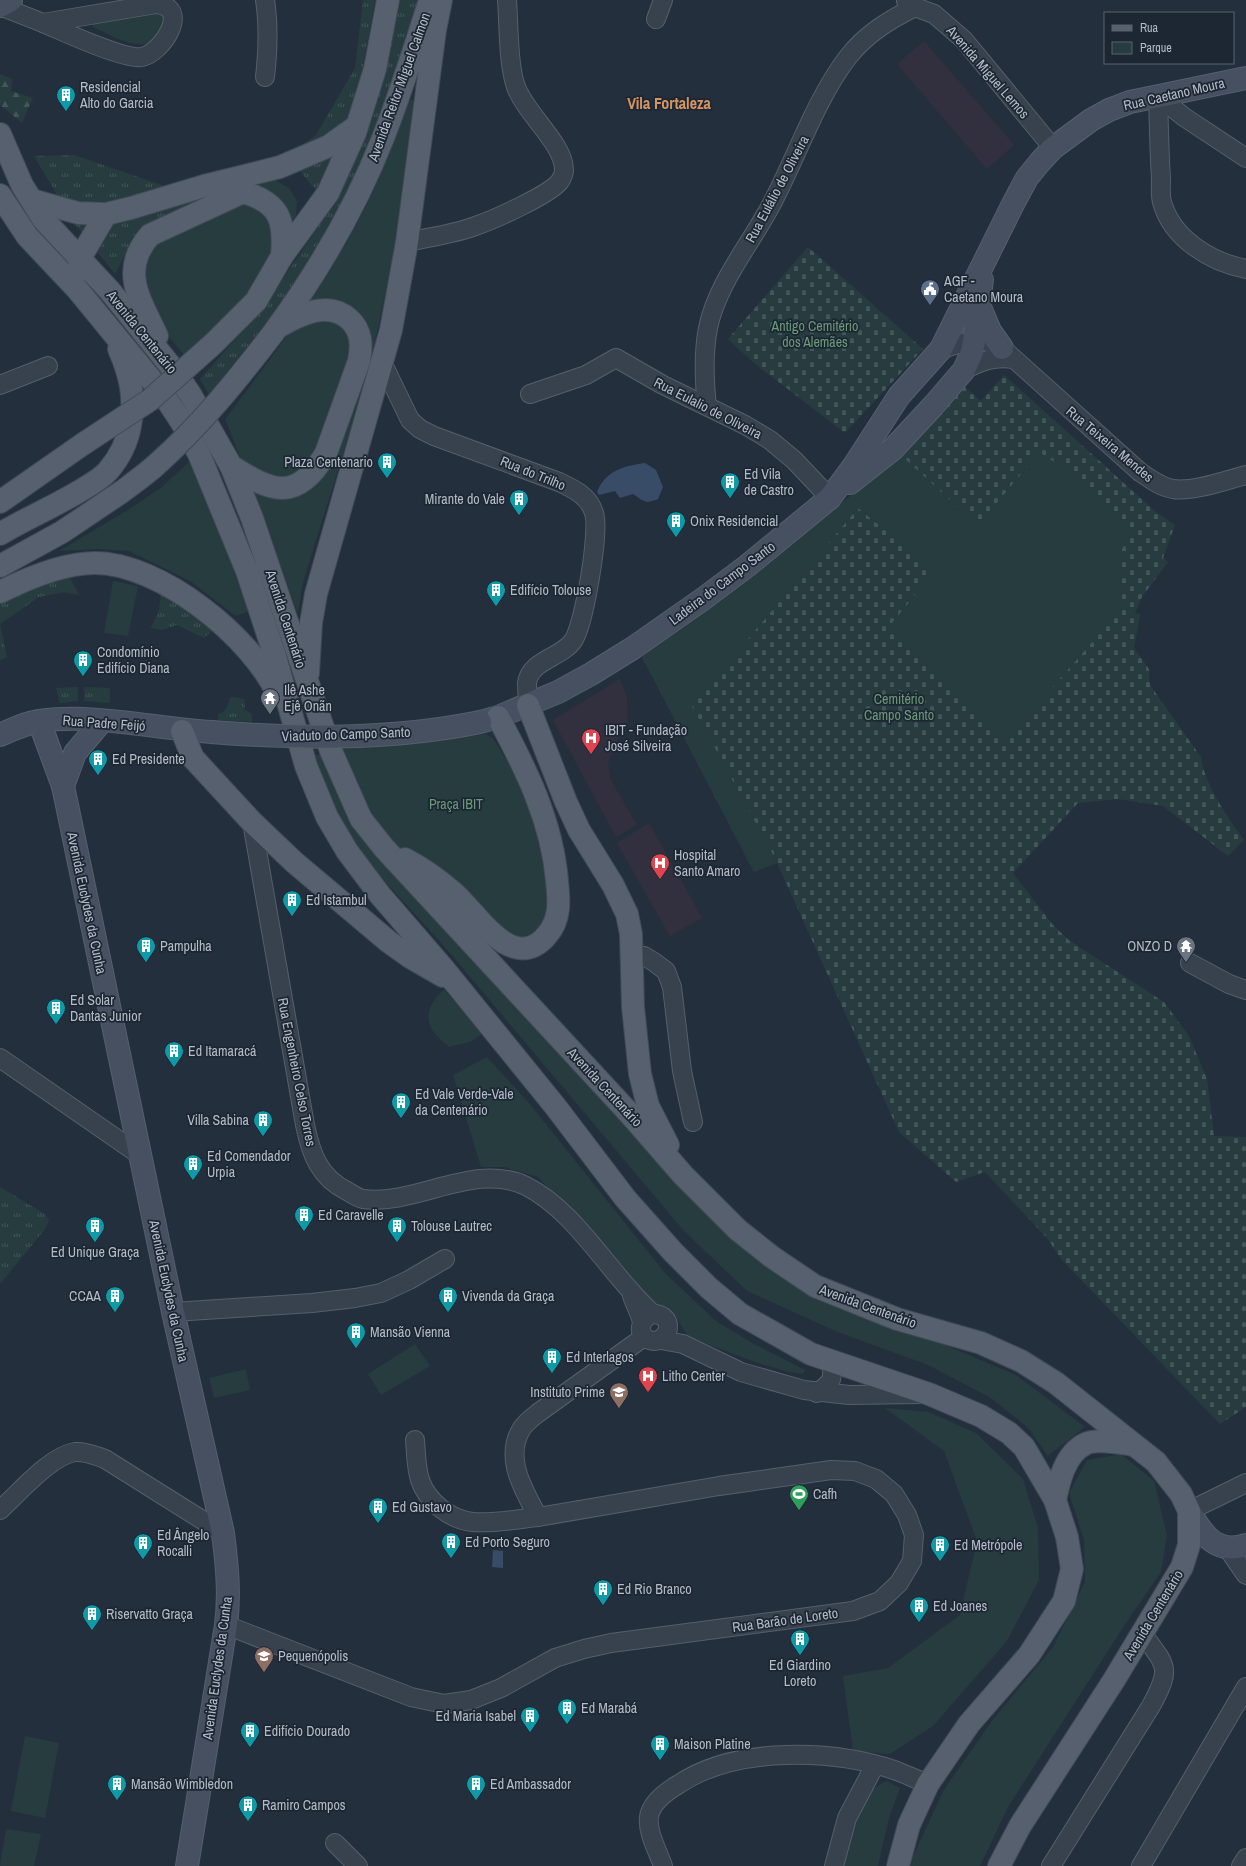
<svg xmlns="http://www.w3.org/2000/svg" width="1246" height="1866" font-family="'Archivo Narrow',sans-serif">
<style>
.medical{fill:#32303f}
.grass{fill:url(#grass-tufts)}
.forest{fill:url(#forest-firs)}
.cemetery{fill:url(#cemetery-stones)}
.park{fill:#263c3f}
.water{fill:#394c67}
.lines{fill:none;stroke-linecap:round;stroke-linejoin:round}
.street-casing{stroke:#565f6c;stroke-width:20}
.secondary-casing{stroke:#565f6c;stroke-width:24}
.primary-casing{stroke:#414a57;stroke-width:24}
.street{stroke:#38414e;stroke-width:18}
.secondary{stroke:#465061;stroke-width:22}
.primary{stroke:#56606e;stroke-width:22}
.secondary-bridge-casing{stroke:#565f6c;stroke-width:24;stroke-linecap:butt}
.primary-bridge-casing{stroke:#414a57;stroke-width:24;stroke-linecap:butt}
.secondary-bridge{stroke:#465061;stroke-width:22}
.primary-bridge{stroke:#56606e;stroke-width:22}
.labels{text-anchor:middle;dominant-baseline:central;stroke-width:3.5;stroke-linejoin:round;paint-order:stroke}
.street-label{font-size:14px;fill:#b4bcc9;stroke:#1d2633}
.poi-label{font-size:14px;fill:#b4bcc9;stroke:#1d2633;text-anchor:start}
.park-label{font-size:14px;fill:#6b9a76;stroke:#1d2633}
.quarter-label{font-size:16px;font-weight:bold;fill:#d59563;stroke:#1d2633}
</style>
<defs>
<pattern id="grass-tufts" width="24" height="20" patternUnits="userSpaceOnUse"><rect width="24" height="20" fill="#263c3f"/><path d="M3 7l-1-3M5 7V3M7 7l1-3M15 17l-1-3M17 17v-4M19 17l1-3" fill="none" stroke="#435659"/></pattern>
<pattern id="forest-firs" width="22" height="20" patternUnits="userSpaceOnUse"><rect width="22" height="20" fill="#263c3f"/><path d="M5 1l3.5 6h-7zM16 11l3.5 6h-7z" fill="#435659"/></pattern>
<pattern id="cemetery-stones" width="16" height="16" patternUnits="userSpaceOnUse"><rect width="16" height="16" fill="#263c3f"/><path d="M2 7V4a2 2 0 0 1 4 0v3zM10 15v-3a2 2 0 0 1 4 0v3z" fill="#435659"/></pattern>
</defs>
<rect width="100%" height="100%" fill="#242f3e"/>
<g class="medical">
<polygon points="924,41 1014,145 987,169 897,64"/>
<polygon points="620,679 627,697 628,723 614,746 608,763 610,779 637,825 616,837 553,720"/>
<polygon points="649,823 702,918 670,936 617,843"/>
</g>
<g class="grass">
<polygon points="363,0 375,0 358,95 316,191 288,156 316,135 355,68"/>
<polygon points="398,0 423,0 393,84 338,217 275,312 209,394 200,379 263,308 329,211 382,80"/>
<polygon points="74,155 197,197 223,192 146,224 127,251 115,274 73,222 34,156"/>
<polygon points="67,573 79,595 64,592 39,597 0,624 7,657 0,660 0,601"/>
<polygon points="161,594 214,629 204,638 177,625 161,630 151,628 159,610"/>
<polygon points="78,687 78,701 60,703 56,688"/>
<polygon points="84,687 110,688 110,703 84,701"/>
<path d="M 234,697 L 244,699 L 245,710 L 252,714 L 252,722 L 218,720 L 218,714 C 226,713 228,706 230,698 Z"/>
<polygon points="0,1187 45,1214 49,1220 45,1229 0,1284"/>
</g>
<polygon class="forest" points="0,74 12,79 11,91 33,98 22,123 0,105"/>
<g class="cemetery">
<polygon points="808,247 923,349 845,433 755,364 728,339"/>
<path d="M 1004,375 L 1156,512 L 1175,525 L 1163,558 L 1168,562 L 1142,597 L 1135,613 L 1140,615 L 1134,648 L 1149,669 L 1150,685 L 1201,757 C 1204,783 1228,818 1244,840 L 1228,856 L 1163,806 L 1118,799 L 1078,803 L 1013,873 L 1053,925 L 1070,941 L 1164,1002 L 1189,1036 L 1207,1079 L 1214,1136 L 1246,1137 L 1246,1407 L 1220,1424 L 1061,1259 L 1047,1238 L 985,1172 L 956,1182 L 899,1132 L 777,863 L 754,872 L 642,657 L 902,456 L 965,387 L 981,401 Z"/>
</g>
<g class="park">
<path d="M 163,12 L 168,20 L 150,43 C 129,48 111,35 93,27 L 93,22 Z"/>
<path d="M 410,99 L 415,102 L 397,237 L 369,370 L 302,586 L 298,614 L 257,499 L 225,419 C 278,350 332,277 370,198 C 385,166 396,132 410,99 Z"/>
<polygon points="270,177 289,188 297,201 296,219 250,292 185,356 164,331 141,280 146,262 158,243 228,196"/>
<polygon points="1039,452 1062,467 1133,530 1118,556 1123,607 1007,739 916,654 887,629 935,571 858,508 692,706 777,862 754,872 642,657 902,456 978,526"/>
<polygon points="190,461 209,503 249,611 236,616 190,581 129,551 98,549 59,551 128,510 162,487"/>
<polygon points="113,581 138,586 128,636 104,633"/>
<polygon points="486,734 493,738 523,786 546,865 548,923 534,946 518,943 390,849 338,748"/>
<polygon points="324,754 358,824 731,1235 931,1339 1016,1375 1085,1427 1048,1456 1028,1428 991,1398 928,1365 840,1333 747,1291 684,1231 444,946 389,886 357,847 338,814 310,755"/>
<path d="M 444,990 L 485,1032 L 470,1042 L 449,1047 C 444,1042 437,1037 433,1031 C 423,1016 431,1000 444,990 Z"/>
<polygon points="487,1057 529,1103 665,1273 716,1321 754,1344 805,1370 803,1374 788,1372 752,1361 689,1337 672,1312 654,1302 538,1177 504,1167 481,1167 453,1075"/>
<polygon points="415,1344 430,1366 381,1395 368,1374"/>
<polygon points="246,1369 250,1390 214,1398 209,1378"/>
<polygon points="885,1408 929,1412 976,1433 1023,1479 1038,1528 1039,1580 1007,1641 933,1726 890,1754 853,1751 843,1676 888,1668 960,1615 977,1541 944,1451"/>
<polygon points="1121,1454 1154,1481 1167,1535 1161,1572 1124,1626 1008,1807 980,1866 910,1866 913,1857 943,1791 991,1722 1053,1647 1085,1582 1084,1540 1069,1493 1087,1460"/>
<polygon points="25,1736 59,1743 45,1818 11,1811"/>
<polygon points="886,1781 900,1788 889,1818 878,1866 841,1866 856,1812 868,1792"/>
<polygon points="6,1829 41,1834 34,1866 0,1866"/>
</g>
<g class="water">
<path d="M 645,463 L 656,470 L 663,487 L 658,499 C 645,504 645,502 633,494 L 620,498 L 615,491 L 599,495 L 597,492 C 606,470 624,466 645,463 Z"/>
<polygon points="493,1550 503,1551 503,1568 492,1567"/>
</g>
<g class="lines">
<g class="street-casing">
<g id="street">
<path d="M 265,0 C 269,26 268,51 265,77"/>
<polyline points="906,1 915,7 934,14 964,40 1053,148"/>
<path d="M 156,4 C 192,7 162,53 142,57 C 124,60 62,31 43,23 Z"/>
<polyline points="0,6 43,23"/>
<polyline points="656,19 663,0"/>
<path d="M 1158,96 C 1159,123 1159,151 1161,178 C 1161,186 1160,195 1162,202 C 1172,239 1211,262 1246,269"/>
<polyline points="1158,96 1184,117 1246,158"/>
<path d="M 407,242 C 430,237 456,234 478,225 C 495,219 551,194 560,181 C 562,178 564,173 564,170 C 564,144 526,114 516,87 C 508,64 509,26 507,0"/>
<path d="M 941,349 C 965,343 979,334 1002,348 L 1140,472 C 1150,479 1161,487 1173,489 C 1194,492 1226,480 1246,475"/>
<path d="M 383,364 L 410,420 L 420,429 L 434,436 L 559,482 C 574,489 589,496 594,513 C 600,532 584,625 573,641 C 561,658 530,660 527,683 C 527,690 528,698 528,705"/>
<path d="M 964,370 C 981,361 995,356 1013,359"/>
<polyline points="0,385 48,366"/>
<polyline points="530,394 586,375 616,358 663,385 745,425 770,440 794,460 830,498"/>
<path d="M 707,406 C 704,379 703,354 708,328 C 717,284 749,246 770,207 C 796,159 815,100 848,57 C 866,34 889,20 915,7"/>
<path d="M 252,822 L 305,1125 C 311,1154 319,1177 347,1191 C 352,1194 358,1198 363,1199 C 416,1206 475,1161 526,1186 C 568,1207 599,1256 630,1290 C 637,1299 645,1306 653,1314"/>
<polyline points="632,955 644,956 654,962 666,971 672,987 682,1071 693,1122"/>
<polyline points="1190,963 1229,984 1246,990"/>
<polyline points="0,1058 140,1155"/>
<path d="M 632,1296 C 635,1304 640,1314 642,1322 C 642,1325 640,1328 641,1331 C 644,1341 656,1344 663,1337 C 678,1323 656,1303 642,1322"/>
<polyline points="173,1312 312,1303 355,1298 381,1293 409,1280 445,1259"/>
<polyline points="661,1340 683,1344 741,1372 804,1390 849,1395 920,1394"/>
<path d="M 817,1393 C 832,1382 834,1380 831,1362"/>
<path d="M 415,1440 C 416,1453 416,1467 420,1480 C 427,1501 450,1520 473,1522 C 494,1524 517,1519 538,1517"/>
<path d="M 0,1510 C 19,1493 50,1456 75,1452 C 86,1451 96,1456 105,1459 L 223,1533"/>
<polyline points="1189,1511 1246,1483"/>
<polyline points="1226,1546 1246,1575"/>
<path d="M 226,1625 L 411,1697 L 444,1704 L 471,1700 L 501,1688 L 555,1658 L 584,1649 L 611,1643 L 853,1611 L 880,1601 L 899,1583 L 912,1561 L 914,1535 L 907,1515 L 894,1494 L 876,1479 L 855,1471 L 831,1470 L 719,1486 L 538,1517 C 524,1490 503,1458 522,1428 C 526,1422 533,1417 538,1413 L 644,1337"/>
<polyline points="335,1843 358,1866"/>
<path d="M 663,1866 C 658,1851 647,1833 649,1817 C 651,1802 667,1791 679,1784 C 736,1746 834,1749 897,1771 C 907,1775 918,1780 928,1784"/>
<polyline points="834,1866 847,1818 875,1765"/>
<path d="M 1051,1866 L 1151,1706 C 1172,1667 1167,1667 1142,1633"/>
<polyline points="1141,1866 1246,1687"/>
<polyline points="1241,1866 1246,1858"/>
</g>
</g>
<g class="secondary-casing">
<g id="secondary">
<polyline points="0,6 11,0"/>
<polyline points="979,305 990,331 1002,348"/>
<polyline points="850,483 893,449 933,406 964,370 972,352 974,341 982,280"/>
<path d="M 39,721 L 63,786 L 173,1312 L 223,1533 C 227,1564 230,1594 226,1625 L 187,1866"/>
<polyline points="480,722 498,717 558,692 591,674 633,648 703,599 747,566 830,498 855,464 899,396 941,349 1013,204 1027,178 1040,162 1053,148 1091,120 1109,110 1130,102 1246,78"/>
<path d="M 0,735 C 13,729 26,723 40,721 C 92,713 158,729 211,732"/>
<polyline points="63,786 75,753 102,721"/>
<path d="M 1189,1511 C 1203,1534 1215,1555 1246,1545"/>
</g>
</g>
<g class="primary-casing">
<g id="primary">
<polyline points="0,134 22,185 43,219 110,291 173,369 190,394 231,466 252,518 331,751 361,819 384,848 629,1113 683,1175 738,1230 772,1257 815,1286 897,1319 981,1343 1021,1361 1056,1383 1156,1462 1181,1494 1189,1511 1189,1545 1182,1567 1114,1680 1020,1826 999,1866"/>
<polyline points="0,195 27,236 77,289 163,394 182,423 199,454 247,571 274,653 306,766 327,817 347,851 380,895 443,968 555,1106 625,1198 673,1252 709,1288 740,1314 811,1354 929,1394 981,1416 1009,1433 1024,1447 1055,1500 1067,1537 1072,1569 1064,1601 1029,1655 969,1724 928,1784 909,1825 898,1866"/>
<polyline points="32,200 78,213 106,214 131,208 204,186 280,167 329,146 357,126"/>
<polyline points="79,271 80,258 106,214"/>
<polyline points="256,301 282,256 328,193 355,133 375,69 388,0"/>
<path d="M 274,332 C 318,272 356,207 383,138 C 400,95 414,50 428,6"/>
<path d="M 157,336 C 140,299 119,271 150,235 L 243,192 C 280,203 285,220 282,256"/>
<path d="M 231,466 C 272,492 297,503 326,453 L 359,361 C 362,345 362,331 349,319 C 328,300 299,315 278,327"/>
<polyline points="0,502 83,444"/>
<path d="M 0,534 C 25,519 53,507 78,492 C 88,486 100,480 108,471 C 119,458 127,443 130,426 C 136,398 130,374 119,349"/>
<polyline points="0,566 62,532 120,493"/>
<path d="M 0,592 C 28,578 63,563 95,563 C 160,563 252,637 278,695"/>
<polyline points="308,673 311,623 316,594 391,330 407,242 435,30 441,0"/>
<polyline points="528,705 566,802 579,830 613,885 627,914 631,934 633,1007 640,1074 648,1106 668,1145"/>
<polyline points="182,731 193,758 252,822 294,862 389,942 410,957 443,976"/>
<path d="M 405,859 C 422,868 439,880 454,893 C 472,909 494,944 518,948 C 530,950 540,944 547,935 C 561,919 559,900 557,881 C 552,821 526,769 498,717"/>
<path d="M 1055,1500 C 1059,1481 1065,1454 1085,1444 C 1097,1438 1120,1443 1134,1445"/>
</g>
</g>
<use href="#street" class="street"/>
<use href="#secondary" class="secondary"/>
<use href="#primary" class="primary"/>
<g class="secondary-bridge-casing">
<path id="secondary-bridge" d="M 211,732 C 300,739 392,740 480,722"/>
</g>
<g class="primary-bridge-casing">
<g id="primary-bridge">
<polyline points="83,444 150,400 213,344 256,301"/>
<path d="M 120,493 C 132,484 145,475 156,465 C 201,425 238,379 274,332"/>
</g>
</g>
<use href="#secondary-bridge" class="secondary-bridge"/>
<use href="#primary-bridge" class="primary-bridge"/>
</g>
<defs>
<g id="building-pin" transform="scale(1)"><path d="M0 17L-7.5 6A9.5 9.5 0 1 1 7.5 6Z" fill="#0f9aa8" stroke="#1d2633"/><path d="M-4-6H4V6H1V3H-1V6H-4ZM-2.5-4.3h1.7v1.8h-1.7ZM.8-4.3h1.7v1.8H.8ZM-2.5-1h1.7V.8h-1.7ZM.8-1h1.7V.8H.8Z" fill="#fff"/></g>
<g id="civic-pin" transform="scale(1)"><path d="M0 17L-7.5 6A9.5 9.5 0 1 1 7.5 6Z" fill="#5c6f8a" stroke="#1d2633"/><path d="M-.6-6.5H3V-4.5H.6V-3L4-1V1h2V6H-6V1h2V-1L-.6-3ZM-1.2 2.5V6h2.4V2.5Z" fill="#fff"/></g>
<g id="temple-pin" transform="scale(1)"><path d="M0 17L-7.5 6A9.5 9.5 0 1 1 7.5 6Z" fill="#6b7280" stroke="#1d2633"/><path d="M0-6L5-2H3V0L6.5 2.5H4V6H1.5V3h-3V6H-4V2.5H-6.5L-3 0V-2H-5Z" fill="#fff"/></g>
<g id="hospital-pin" transform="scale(1)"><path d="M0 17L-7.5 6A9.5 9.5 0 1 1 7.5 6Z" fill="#e0444e" stroke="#1d2633"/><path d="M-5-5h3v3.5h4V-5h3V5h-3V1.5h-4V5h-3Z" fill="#fff"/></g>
<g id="school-pin" transform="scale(1)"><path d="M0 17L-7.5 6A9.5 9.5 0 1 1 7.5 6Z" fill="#8d6e63" stroke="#1d2633"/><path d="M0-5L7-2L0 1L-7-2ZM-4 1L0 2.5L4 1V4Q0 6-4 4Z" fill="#fff"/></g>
<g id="stadium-pin" transform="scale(1)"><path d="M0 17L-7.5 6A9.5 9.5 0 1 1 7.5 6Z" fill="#2e9e5b" stroke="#1d2633"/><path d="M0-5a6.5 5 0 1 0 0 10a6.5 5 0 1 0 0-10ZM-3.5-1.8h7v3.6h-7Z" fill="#fff"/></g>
</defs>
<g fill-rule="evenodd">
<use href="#building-pin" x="66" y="95"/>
<use href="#civic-pin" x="930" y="289"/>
<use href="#building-pin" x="387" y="462"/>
<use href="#building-pin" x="730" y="482"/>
<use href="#building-pin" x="519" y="499"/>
<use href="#building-pin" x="676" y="521"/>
<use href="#building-pin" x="496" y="590"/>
<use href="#building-pin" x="83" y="660"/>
<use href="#temple-pin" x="270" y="698"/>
<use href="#hospital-pin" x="591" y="738"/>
<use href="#building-pin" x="98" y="759"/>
<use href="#hospital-pin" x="660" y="863"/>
<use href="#building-pin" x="292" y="900"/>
<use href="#building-pin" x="146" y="946"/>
<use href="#temple-pin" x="1186" y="946"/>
<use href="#building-pin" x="56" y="1008"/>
<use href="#building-pin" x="174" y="1051"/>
<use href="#building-pin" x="401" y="1102"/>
<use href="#building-pin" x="263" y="1120"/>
<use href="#building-pin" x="193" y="1164"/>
<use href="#building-pin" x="304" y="1215"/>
<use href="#building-pin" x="95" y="1226"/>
<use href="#building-pin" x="397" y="1226"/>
<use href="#building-pin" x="115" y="1296"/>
<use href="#building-pin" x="448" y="1296"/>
<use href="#building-pin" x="356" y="1332"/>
<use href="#building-pin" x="552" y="1357"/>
<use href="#hospital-pin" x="648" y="1376"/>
<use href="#school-pin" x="619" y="1392"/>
<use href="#stadium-pin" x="799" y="1494"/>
<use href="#building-pin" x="378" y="1507"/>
<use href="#building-pin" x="451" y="1542"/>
<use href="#building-pin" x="143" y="1543"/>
<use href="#building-pin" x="940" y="1545"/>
<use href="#building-pin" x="603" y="1589"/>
<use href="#building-pin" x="919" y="1606"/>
<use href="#building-pin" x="92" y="1614"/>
<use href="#building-pin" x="800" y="1639"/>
<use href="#school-pin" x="264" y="1656"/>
<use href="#building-pin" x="567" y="1708"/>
<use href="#building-pin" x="530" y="1716"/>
<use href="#building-pin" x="250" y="1731"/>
<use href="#building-pin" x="660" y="1744"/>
<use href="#building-pin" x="117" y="1784"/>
<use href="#building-pin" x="476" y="1784"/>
<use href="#building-pin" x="248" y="1805"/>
</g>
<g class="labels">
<g class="street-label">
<text transform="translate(988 72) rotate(49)">Avenida Miguel Lemos</text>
<text transform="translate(399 87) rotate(-70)">Avenida Reitor Miguel Calmon</text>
<text transform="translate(1174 94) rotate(-13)">Rua Caetano Moura</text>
<text transform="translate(777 189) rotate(-62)">Rua Eulálio de Oliveira</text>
<text transform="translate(142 332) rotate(51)">Avenida Centenário</text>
<text transform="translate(708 408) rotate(27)">Rua Eulalio de Oliveira</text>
<text transform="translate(1110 444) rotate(40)">Rua Teixeira Mendes</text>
<text transform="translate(533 473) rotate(22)">Rua do Trilho</text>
<text transform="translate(722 583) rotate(-37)">Ladeira do Campo Santo</text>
<text transform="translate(286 619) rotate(72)">Avenida Centenário</text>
<text transform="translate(104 723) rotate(4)">Rua Padre Feijó</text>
<text transform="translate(346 734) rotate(-2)">Viaduto do Campo Santo</text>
<text transform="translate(87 903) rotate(78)">Avenida Euclydes da Cunha</text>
<text transform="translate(297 1072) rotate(79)">Rua Engenheiro Celso Torres</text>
<text transform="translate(605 1087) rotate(47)">Avenida Centenário</text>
<text transform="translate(169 1291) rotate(78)">Avenida Euclydes da Cunha</text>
<text transform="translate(868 1306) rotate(20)">Avenida Centenário</text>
<text transform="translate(1153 1615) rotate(-59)">Avenida Centenário</text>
<text transform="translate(785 1620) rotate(-8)">Rua Barão de Loreto</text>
<text transform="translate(217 1668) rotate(-82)">Avenida Euclydes da Cunha</text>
</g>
<g class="poi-label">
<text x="80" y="87">Residencial<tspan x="80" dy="16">Alto do Garcia</tspan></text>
<text x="944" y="281">AGF -<tspan x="944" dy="16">Caetano Moura</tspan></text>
<text x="373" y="462" text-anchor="end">Plaza Centenario</text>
<text x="744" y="474">Ed Vila<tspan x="744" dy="16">de Castro</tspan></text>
<text x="505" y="499" text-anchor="end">Mirante do Vale</text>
<text x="690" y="521">Onix Residencial</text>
<text x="510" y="590">Edifício Tolouse</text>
<text x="97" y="652">Condomínio<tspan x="97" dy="16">Edifício Diana</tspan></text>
<text x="284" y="690">Ilê Ashe<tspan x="284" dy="16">Ejê Onãn</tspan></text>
<text x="605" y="730">IBIT - Fundação<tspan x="605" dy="16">José Silveira</tspan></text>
<text x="112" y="759">Ed Presidente</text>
<text x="674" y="855">Hospital<tspan x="674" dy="16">Santo Amaro</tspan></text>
<text x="306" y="900">Ed Istambul</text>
<text x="160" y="946">Pampulha</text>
<text x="1172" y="946" text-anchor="end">ONZO D</text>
<text x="70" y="1000">Ed Solar<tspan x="70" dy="16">Dantas Junior</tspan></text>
<text x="188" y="1051">Ed Itamaracá</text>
<text x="415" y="1094">Ed Vale Verde-Vale<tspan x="415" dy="16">da Centenário</tspan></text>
<text x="249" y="1120" text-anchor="end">Villa Sabina</text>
<text x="207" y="1156">Ed Comendador<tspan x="207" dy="16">Urpia</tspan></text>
<text x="318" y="1215">Ed Caravelle</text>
<text x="411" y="1226">Tolouse Lautrec</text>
<text x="95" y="1252" text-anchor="middle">Ed Unique Graça</text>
<text x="101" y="1296" text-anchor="end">CCAA</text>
<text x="462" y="1296">Vivenda da Graça</text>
<text x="370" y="1332">Mansão Vienna</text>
<text x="566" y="1357">Ed Interlagos</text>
<text x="662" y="1376">Litho Center</text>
<text x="605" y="1392" text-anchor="end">Instituto Prime</text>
<text x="813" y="1494">Cafh</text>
<text x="392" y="1507">Ed Gustavo</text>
<text x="157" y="1535">Ed Ângelo<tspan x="157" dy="16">Rocalli</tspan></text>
<text x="465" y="1542">Ed Porto Seguro</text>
<text x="954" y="1545">Ed Metrópole</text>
<text x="617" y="1589">Ed Rio Branco</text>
<text x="933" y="1606">Ed Joanes</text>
<text x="106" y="1614">Riservatto Graça</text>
<text x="278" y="1656">Pequenópolis</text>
<text x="800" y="1665" text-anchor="middle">Ed Giardino<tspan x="800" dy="16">Loreto</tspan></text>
<text x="581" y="1708">Ed Marabá</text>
<text x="516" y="1716" text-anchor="end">Ed Maria Isabel</text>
<text x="264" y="1731">Edifício Dourado</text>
<text x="674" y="1744">Maison Platine</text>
<text x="131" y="1784">Mansão Wimbledon</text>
<text x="490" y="1784">Ed Ambassador</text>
<text x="262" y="1805">Ramiro Campos</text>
</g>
<g class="park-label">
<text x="815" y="326">Antigo Cemitério<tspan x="815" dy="16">dos Alemães</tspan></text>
<text x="899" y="699">Cemitério<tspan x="899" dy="16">Campo Santo</tspan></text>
<text x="456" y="804">Praça IBIT</text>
</g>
<g class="quarter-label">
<text x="669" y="103">Vila Fortaleza</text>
</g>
</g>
<rect x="1104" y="12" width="130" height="52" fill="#1d2633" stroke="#59626f"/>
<rect x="1112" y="25" width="20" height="6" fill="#56606e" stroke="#59626f"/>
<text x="1140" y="32" font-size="12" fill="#b4bcc9">Rua</text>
<rect x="1112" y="42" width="20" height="12" fill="#263c3f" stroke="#59626f"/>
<text x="1140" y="52" font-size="12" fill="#b4bcc9">Parque</text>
</svg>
